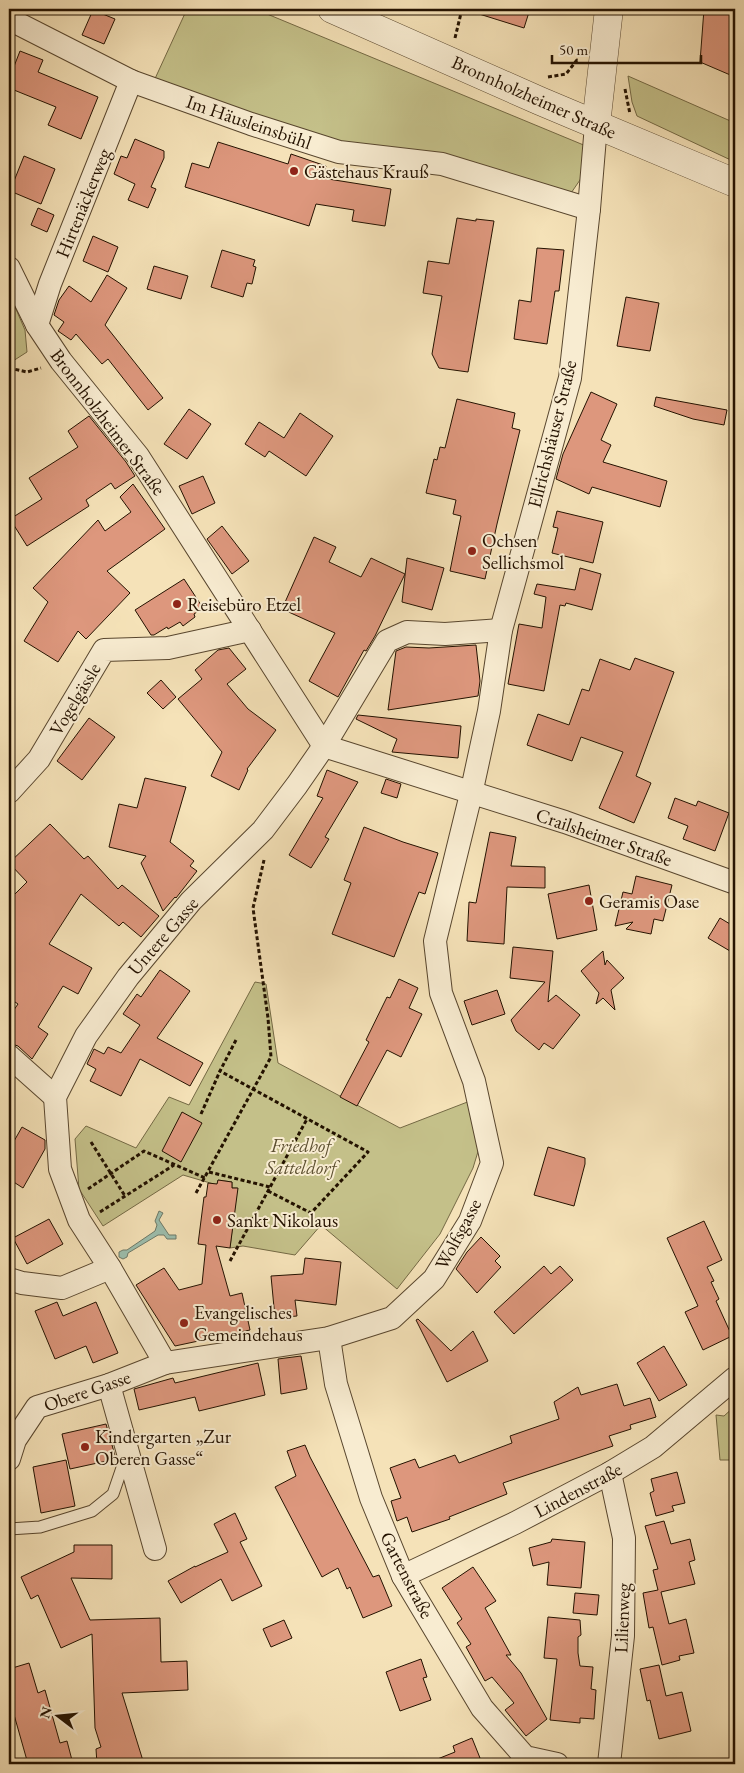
<svg xmlns="http://www.w3.org/2000/svg" width="744" height="1773" font-family="'EB Garamond',serif">
<style>
.green{fill:#c4c089;stroke:#746944}
.water{fill:#9cbead;stroke:#6c7968}
.building{fill:#dd977d;stroke:#241200}
.lines{fill:none;stroke-linecap:round;stroke-linejoin:round}
.service-casing{stroke:#58462e;stroke-width:13}
.minor-casing{stroke:#58462e;stroke-width:24}
.tertiary-casing{stroke:#58462e;stroke-width:29}
.path{stroke:#241200;stroke-width:3;stroke-dasharray:4 2.5;stroke-linecap:butt}
.service{stroke:#f8ecd1;stroke-width:11}
.minor{stroke:#f8ecd1;stroke-width:22}
.tertiary{stroke:#f8ecd1;stroke-width:28}
.poi-dot{fill:#8f2418;stroke:#f8ecd1;stroke-width:2}
.labels{text-anchor:middle;dominant-baseline:central;stroke-width:4;stroke-linejoin:round;paint-order:stroke}
.street-label{font-size:19px;fill:#241200;stroke:#f8ecd1}
.poi-label{font-size:19px;fill:#241200;stroke:#f8ecd1;text-anchor:start}
.park-label{font-size:19px;font-style:italic;fill:#5c4f30;stroke:#f8ecd1}
</style>
<rect width="100%" height="100%" fill="#f5e2b8"/>
<filter id="stains"><feTurbulence type="fractalNoise" baseFrequency=".004" numOctaves="4"/><feColorMatrix values="0 0 0 0 .2 0 0 0 0 .09 0 0 0 0 .02 0 0 0 .5 -.17"/></filter>
<radialGradient id="worn" r=".72"><stop offset=".6" stop-color="#630" stop-opacity="0"/><stop offset="1" stop-color="#630" stop-opacity=".3"/></radialGradient>
<g class="green">
<polygon points="187,9 255,9 586,146 582,177 569,196 320,139 153,83"/>
<polygon points="628,76 735,123 735,162 637,116 632,102"/>
<polygon points="9,293 25,330 27,352 13,361 9,359"/>
<polygon points="255,982 266,984 278,1063 400,1128 470,1101 480,1145 473,1168 440,1234 397,1289 321,1225 295,1255 243,1246 230,1248 237,1188 232,1188 232,1182 218,1180 217,1185 183,1175 103,1226 79,1189 75,1139 86,1126 136,1148 169,1097 189,1105"/>
<polygon points="735,1406 735,1460 720,1460 716,1415 724,1416"/>
</g>
<polygon class="water" points="159,1211 163,1213 159,1220 169,1235 176,1235 176,1239 167,1239 164,1235 158,1235 128,1253 127,1257 123,1259 119,1257 119,1252 123,1250 127,1250 155,1231 157,1225 155,1221"/>
<g class="building">
<polygon points="476,9 530,9 524,28 476,13"/>
<polygon points="704,9 735,9 735,77 700,62"/>
<polygon points="93,10 115,19 104,44 82,35"/>
<polygon points="20,51 43,60 38,72 98,97 81,139 48,125 56,107 9,88 9,68 13,69"/>
<polygon points="135,139 164,151 164,158 151,187 156,189 148,208 128,200 135,184 114,174 121,156 127,158"/>
<polygon points="218,142 288,164 291,154 326,166 322,178 391,189 385,226 352,221 354,210 316,204 309,226 185,187 192,163 209,168"/>
<polygon points="24,156 55,169 41,204 10,191"/>
<polygon points="38,208 54,215 47,232 31,225"/>
<polygon points="457,218 476,221 476,219 494,221 468,372 439,368 432,354 442,296 423,293 428,261 449,264"/>
<polygon points="93,236 118,247 108,272 83,261"/>
<polygon points="537,248 564,250 559,291 555,291 547,344 514,339 519,300 531,302"/>
<polygon points="222,250 255,260 253,266 256,267 252,284 247,283 243,297 211,287"/>
<polygon points="154,266 188,276 181,299 147,289"/>
<polygon points="107,275 127,288 105,325 163,398 148,410 108,359 102,364 76,334 71,340 58,331 64,322 54,315 59,300 69,286 91,302"/>
<polygon points="626,297 659,303 650,351 617,346"/>
<polygon points="591,392 617,404 601,440 611,445 603,462 667,481 660,507 592,487 589,494 556,479 563,454"/>
<polygon points="656,397 727,410 724,425 693,419 654,406"/>
<polygon points="457,399 515,413 512,428 520,430 497,524 485,579 450,571 461,516 453,514 456,500 426,493 434,459 437,460 440,447 445,448"/>
<polygon points="189,409 211,424 187,459 164,444"/>
<polygon points="300,413 333,436 306,476 269,451 265,457 245,444 259,422 284,438"/>
<polygon points="89,416 126,462 135,476 115,489 111,483 86,500 89,506 27,546 10,519 42,499 29,478 78,447 68,431"/>
<polygon points="203,476 215,503 192,514 179,486"/>
<polygon points="133,484 165,529 107,571 130,593 86,639 78,631 58,662 24,641 48,602 33,588 98,520 105,531 131,512 120,497"/>
<polygon points="557,511 603,522 593,563 552,553 558,528 553,527"/>
<polygon points="222,526 249,561 232,574 207,539"/>
<polygon points="314,537 336,547 329,562 361,577 371,558 405,574 375,636 366,651 364,650 338,697 309,681 335,633 282,609"/>
<polygon points="407,558 444,568 432,610 402,602"/>
<polygon points="580,568 601,574 592,610 566,603 565,606 560,605 544,691 508,684 519,624 542,628 546,597 534,594 537,584 575,590"/>
<polygon points="184,579 203,608 194,614 195,617 183,626 180,622 168,629 167,627 154,635 151,635 135,610"/>
<polygon points="476,645 480,681 478,696 388,710 396,651 406,647 429,648"/>
<polygon points="229,648 246,669 227,684 248,709 276,730 247,769 248,770 239,790 211,776 222,752 178,699 202,679 195,670 218,650"/>
<polygon points="635,658 674,672 636,776 651,783 634,823 599,808 623,752 581,737 572,761 527,745 538,714 569,725 582,689 589,691 600,659 630,670"/>
<polygon points="161,680 176,697 163,709 147,693"/>
<polygon points="358,715 461,726 458,758 392,752 397,739 356,719"/>
<polygon points="89,718 115,737 82,780 57,761"/>
<polygon points="327,770 358,782 325,837 329,839 311,868 289,855 323,798 317,796"/>
<polygon points="145,778 186,787 170,842 194,861 190,866 197,871 176,898 175,897 163,911 141,863 146,856 109,847 119,804 137,808"/>
<polygon points="386,779 401,784 397,798 381,793"/>
<polygon points="675,798 696,806 698,801 729,813 715,851 683,839 688,826 668,818"/>
<polygon points="50,824 84,859 88,856 118,889 122,885 159,916 141,937 123,922 119,926 81,894 49,944 92,968 78,994 63,986 38,1027 48,1034 32,1059 18,1046 9,1043 9,1017 18,1004 9,998 9,900 27,882 9,863"/>
<polygon points="364,827 403,842 438,853 425,894 419,892 394,957 332,934 351,883 344,880"/>
<polygon points="490,832 516,837 511,866 545,867 545,888 507,887 504,944 467,941 469,902 476,903"/>
<polygon points="636,876 672,885 663,921 654,919 651,934 626,929 633,922 615,926 623,892 632,894"/>
<polygon points="589,885 597,930 557,939 548,894"/>
<polygon points="720,918 735,927 735,954 708,938"/>
<polygon points="513,947 553,951 548,1002 556,995 580,1015 553,1049 544,1043 539,1050 516,1031 511,1020 545,982 510,978"/>
<polygon points="603,951 605,965 607,960 624,978 611,990 615,1010 603,998 596,1004 599,993 581,971"/>
<polygon points="160,970 190,991 157,1038 203,1063 190,1086 140,1059 121,1096 90,1081 96,1069 87,1064 94,1049 104,1054 108,1047 121,1053 140,1025 123,1014 137,994 141,997"/>
<polygon points="399,979 418,988 409,1008 422,1014 401,1057 387,1050 357,1106 340,1097 369,1042 366,1040 387,997 390,998"/>
<polygon points="497,990 505,1014 472,1025 464,1001"/>
<polygon points="182,1112 202,1123 181,1162 162,1151"/>
<polygon points="22,1127 45,1140 45,1149 23,1188 9,1179 9,1150"/>
<polygon points="548,1147 585,1158 585,1164 574,1206 534,1195"/>
<polygon points="218,1180 232,1182 232,1188 238,1188 230,1248 216,1246 230,1296 242,1293 250,1330 175,1346 136,1285 164,1268 179,1290 202,1284 206,1245 198,1244 204,1197 206,1197 208,1183 217,1184"/>
<polygon points="49,1219 63,1244 27,1264 13,1238"/>
<polygon points="704,1221 722,1260 707,1267 714,1281 711,1282 719,1299 716,1301 732,1336 703,1350 685,1312 698,1306 667,1238"/>
<polygon points="481,1237 500,1256 495,1261 501,1267 477,1293 456,1269 467,1252"/>
<polygon points="305,1258 341,1262 336,1305 295,1300 297,1316 275,1318 271,1276 303,1274"/>
<polygon points="544,1266 551,1274 560,1266 573,1280 514,1334 494,1312"/>
<polygon points="57,1302 63,1316 96,1302 118,1353 93,1363 86,1346 55,1359 35,1311"/>
<polygon points="418,1319 451,1351 473,1331 488,1361 447,1382 416,1320"/>
<polygon points="664,1346 687,1385 659,1401 637,1363"/>
<polygon points="301,1356 307,1389 281,1394 278,1359"/>
<polygon points="258,1363 265,1395 199,1411 195,1397 139,1410 134,1389 173,1378 175,1383"/>
<polygon points="617,1384 624,1406 650,1398 656,1417 630,1425 631,1429 609,1436 613,1446 503,1483 507,1494 449,1517 450,1519 412,1532 407,1517 397,1521 391,1501 401,1498 390,1468 415,1459 419,1468 455,1455 459,1463 512,1443 510,1436 559,1419 554,1402 578,1387 581,1395"/>
<polygon points="106,1424 116,1459 70,1469 62,1434"/>
<polygon points="305,1445 310,1457 373,1577 379,1575 392,1606 363,1618 350,1587 347,1589 338,1568 322,1577 275,1487 296,1476 287,1451"/>
<polygon points="66,1460 75,1506 41,1513 33,1467"/>
<polygon points="677,1472 685,1503 672,1506 674,1511 656,1516 650,1493 654,1491 651,1479"/>
<polygon points="235,1513 247,1539 240,1542 262,1586 232,1601 221,1579 181,1603 168,1581 195,1566 195,1567 228,1552 214,1524"/>
<polygon points="664,1521 671,1544 690,1539 695,1560 689,1562 695,1584 661,1592 669,1624 686,1619 694,1653 679,1656 680,1660 662,1665 653,1627 649,1628 643,1593 658,1590 653,1570 658,1569 645,1526"/>
<polygon points="552,1539 585,1542 581,1588 547,1585 549,1562 533,1566 529,1548 551,1542"/>
<polygon points="74,1545 112,1545 112,1579 71,1578 90,1620 160,1618 161,1662 187,1661 188,1690 122,1693 144,1764 97,1764 96,1749 101,1747 95,1728 92,1634 61,1648 38,1595 31,1599 21,1577 74,1552"/>
<polygon points="473,1567 496,1601 485,1608 511,1655 506,1655 521,1673 547,1719 526,1736 505,1710 514,1703 492,1677 485,1681 466,1647 471,1644 457,1623 462,1619 442,1588"/>
<polygon points="575,1593 599,1595 597,1615 573,1613"/>
<polygon points="548,1617 580,1620 581,1635 578,1637 578,1653 580,1666 593,1667 591,1689 596,1690 594,1719 580,1718 580,1723 550,1720 557,1659 544,1658"/>
<polygon points="284,1620 292,1638 271,1647 263,1629"/>
<polygon points="421,1659 427,1677 423,1678 431,1700 400,1711 386,1672"/>
<polygon points="29,1663 38,1693 45,1690 60,1743 67,1741 73,1764 28,1764 9,1697 9,1669"/>
<polygon points="659,1665 666,1696 682,1692 691,1731 659,1739 650,1700 647,1701 640,1669"/>
<polygon points="472,1738 480,1758 464,1764 425,1764 455,1752 453,1746"/>
</g>
<g class="lines">
<g class="service-casing">
<polyline id="service" points="9,1529 40,1527 92,1511 113,1494 126,1456"/>
</g>
<g class="minor-casing">
<g id="minor">
<polyline points="9,19 131,81 251,124 339,152 442,164 589,209"/>
<polyline points="9,268 37,325 61,361 138,456 324,746 565,822 735,883"/>
<polyline points="37,325 50,284 131,81"/>
<polyline points="9,792 39,759 104,650 168,648 250,630"/>
<polyline points="9,1056 55,1097"/>
<polyline points="9,1279 22,1283 62,1288 110,1268"/>
<polyline points="329,1338 336,1384 371,1498 403,1576 482,1708 525,1757 557,1764"/>
<polyline points="165,1363 110,1268 79,1220 60,1169 55,1097 86,1036 128,977 191,901 263,830 297,785 324,746 387,641 407,632 445,634 501,630"/>
<polyline points="109,1385 155,1549"/>
<polyline points="9,1459 15,1440 37,1407 109,1385 165,1363 329,1338 392,1318 434,1279 470,1221 492,1163 474,1081 441,993 435,941 471,794 489,711 501,630 570,378 589,209 596,125"/>
<polyline points="403,1576 515,1523 610,1473 653,1447 735,1378"/>
<polyline points="609,1764 623,1636 624,1538 610,1473"/>
</g>
</g>
<g class="tertiary-casing">
<g id="tertiary">
<polyline points="332,9 540,101 735,183"/>
<polyline points="596,125 609,9"/>
</g>
</g>
<g class="path">
<polyline points="455,38 462,9"/>
<polyline points="548,77 566,74 577,60 579,61"/>
<polyline points="625,89 630,114"/>
<polyline points="9,368 27,372 41,368"/>
<polyline points="236,1040 220,1071 368,1152 311,1213 268,1191"/>
<polyline points="201,1114 220,1071"/>
<polyline points="91,1142 125,1196"/>
<polyline points="209,1172 270,1187"/>
<polyline points="88,1189 144,1151 205,1178"/>
<polyline points="196,1193 271,1057 268,1018 253,908 264,860"/>
<polyline points="100,1212 174,1165"/>
<polyline points="230,1261 307,1119"/>
</g>
<use href="#service" class="service"/>
<use href="#minor" class="minor"/>
<use href="#tertiary" class="tertiary"/>
</g>
<g class="poi-dot">
<circle cx="294" cy="171" r="5"/>
<circle cx="472" cy="551" r="5"/>
<circle cx="177" cy="604" r="5"/>
<circle cx="589" cy="901" r="5"/>
<circle cx="217" cy="1220" r="5"/>
<circle cx="184" cy="1323" r="5"/>
<circle cx="85" cy="1447" r="5"/>
</g>
<g class="labels">
<g class="street-label">
<text transform="translate(534 97) rotate(24)">Bronnholzheimer Straße</text>
<text transform="translate(249 122) rotate(19)">Im Häusleinsbühl</text>
<text transform="translate(83 203) rotate(-68)">Hirtenäckerweg</text>
<text transform="translate(108 422) rotate(53)">Bronnholzheimer Straße</text>
<text transform="translate(552 434) rotate(-76)">Ellrichshäuser Straße</text>
<text transform="translate(75 699) rotate(-59)">Vogelgässle</text>
<text transform="translate(604 837) rotate(19)">Crailsheimer Straße</text>
<text transform="translate(163 936) rotate(-49)">Untere Gasse</text>
<text transform="translate(458 1234) rotate(-62)">Wolfsgasse</text>
<text transform="translate(87 1391) rotate(-19)">Obere Gasse</text>
<text transform="translate(578 1490) rotate(-28)">Lindenstraße</text>
<text transform="translate(407 1575) rotate(63)">Gartenstraße</text>
<text transform="translate(622 1618) rotate(-88)">Lilienweg</text>
</g>
<g class="poi-label">
<text x="304" y="171">Gästehaus Krauß</text>
<text x="482" y="540">Ochsen<tspan x="482" dy="22">Sellichsmol</tspan></text>
<text x="187" y="604">Reisebüro Etzel</text>
<text x="599" y="901">Geramis Oase</text>
<text x="227" y="1220">Sankt Nikolaus</text>
<text x="194" y="1312">Evangelisches<tspan x="194" dy="22">Gemeindehaus</tspan></text>
<text x="95" y="1436">Kindergarten „Zur<tspan x="95" dy="22">Oberen Gasse“</tspan></text>
</g>
<g class="park-label">
<text x="301" y="1145">Friedhof<tspan x="301" dy="22">Satteldorf</tspan></text>
</g>
</g>
<rect width="744" height="1773" fill="none" stroke="#f5e2b8" stroke-width="30"/>
<rect x="10" y="10" width="724" height="1753" fill="none" stroke="#241200" stroke-width="2.5"/>
<rect x="15" y="15" width="714" height="1743" fill="none" stroke="#241200"/>
<g transform="translate(58 1716) rotate(286)" stroke="#f8ecd1" stroke-width="4" paint-order="stroke">
<path d="M0-4L9 19L0 12L-9 19Z" fill="#241200"/>
<text y="-8" font-size="14" font-weight="bold" text-anchor="middle" fill="#241200">N</text>
</g>
<path d="M552 55v8h149v-8" fill="none" stroke="#241200" stroke-width="2.5"/>
<text x="559" y="55" font-size="15" fill="#241200" stroke="#f8ecd1" stroke-width="4" paint-order="stroke">50 m</text>
<rect width="100%" height="100%" filter="url(#stains)"/>
<rect width="100%" height="100%" fill="url(#worn)"/>
</svg>
